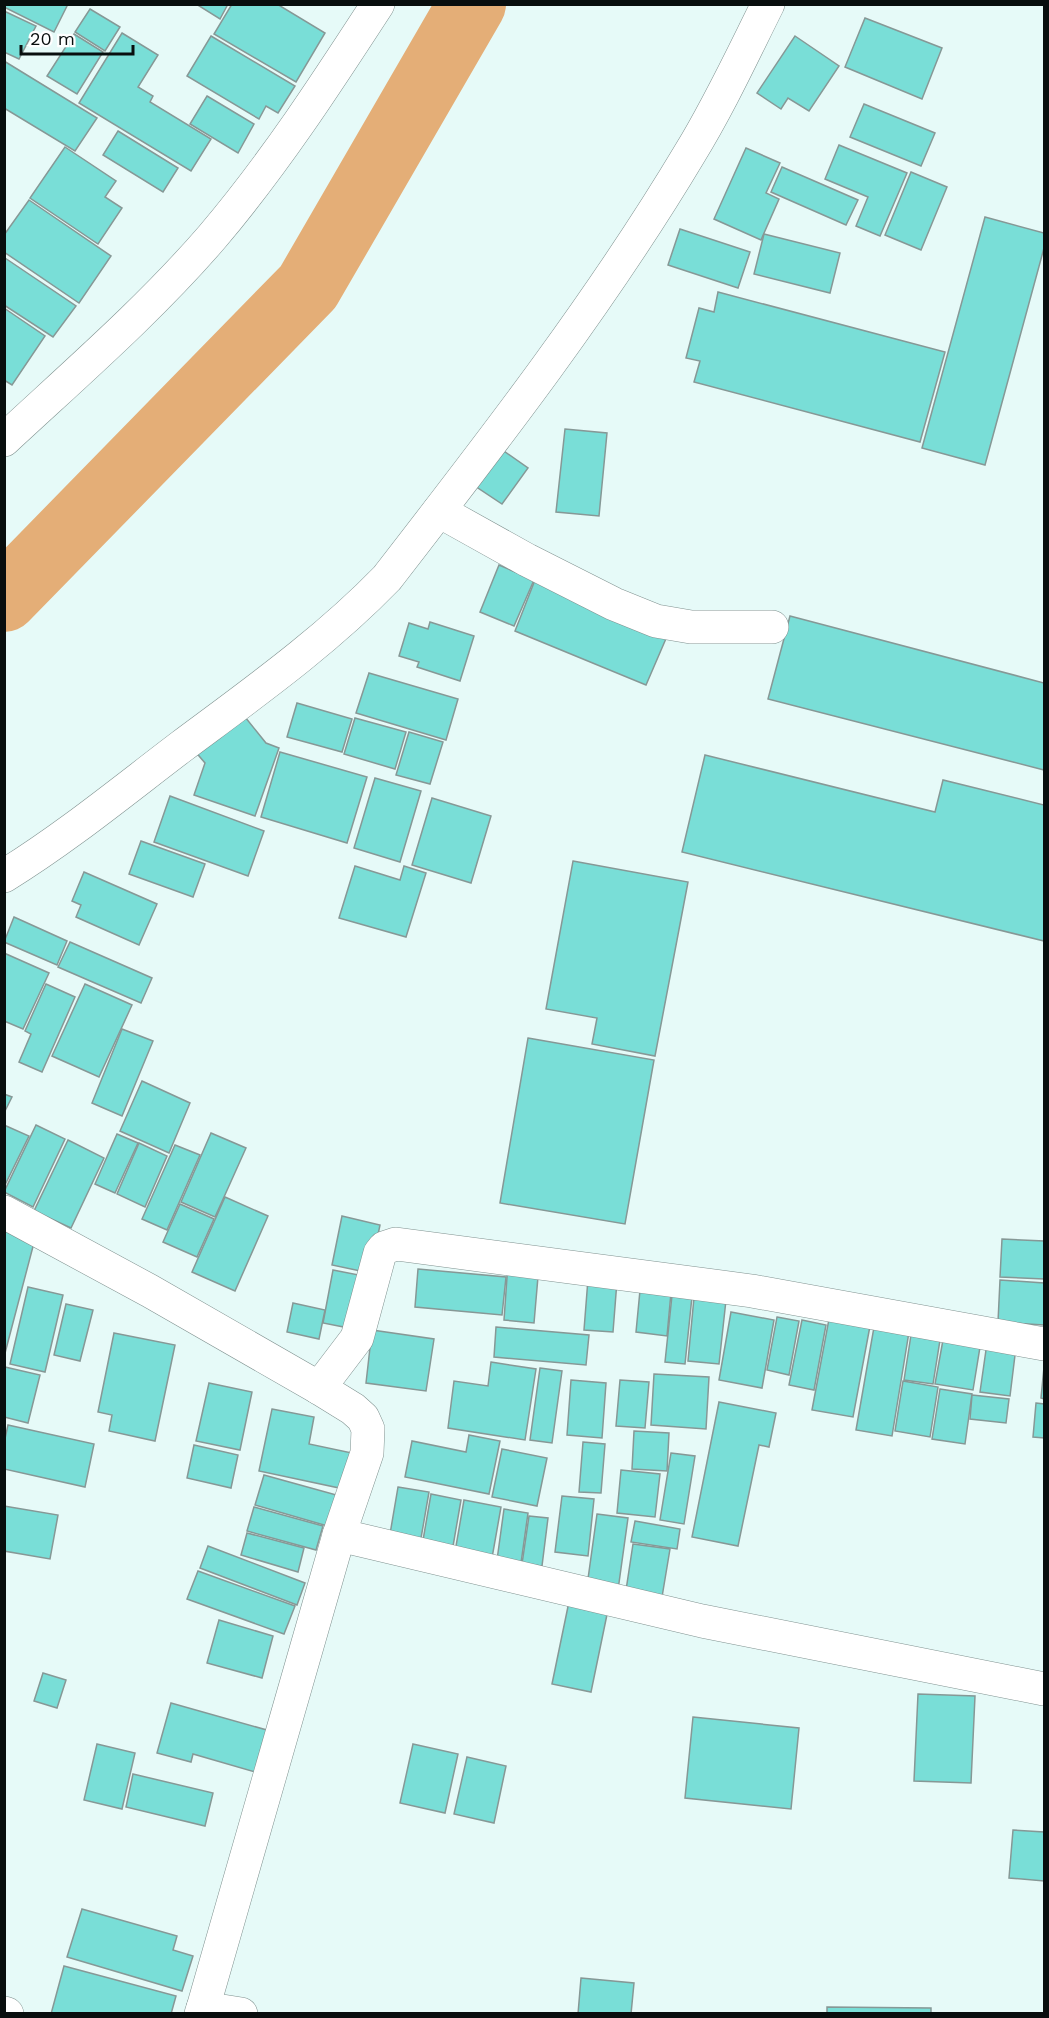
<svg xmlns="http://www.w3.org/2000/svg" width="1049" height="2018" font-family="'Work Sans',sans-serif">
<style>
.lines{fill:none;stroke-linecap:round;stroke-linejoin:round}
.river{stroke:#e4ae77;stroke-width:68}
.building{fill:#79ded7;stroke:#869896;stroke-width:1.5}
.minor-casing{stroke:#809290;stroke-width:34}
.minor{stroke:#fff;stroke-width:33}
</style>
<rect width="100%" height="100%" fill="#e6faf8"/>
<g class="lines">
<polyline class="river" points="4,598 308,287 472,4"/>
</g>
<g class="building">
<polygon points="4,4 68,4 54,32 4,7"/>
<polygon points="196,4 228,4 220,19"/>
<polygon points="232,4 277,4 325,33 296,82 214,34"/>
<polygon points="90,9 120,27 105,51 75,32"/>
<polygon points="4,11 36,26 19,59 4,52"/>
<polygon points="865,18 942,48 922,99 845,67"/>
<polygon points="122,33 158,55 138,87 153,96 150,102 211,139 191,171 79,103"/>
<polygon points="74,34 103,52 77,94 47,76"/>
<polygon points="211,36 295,86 278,113 266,106 259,119 187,76"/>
<polygon points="795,36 839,66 809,111 788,98 781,109 757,93"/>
<polygon points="4,61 97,118 75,151 4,108"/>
<polygon points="207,96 254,124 238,153 190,124"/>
<polygon points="864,104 935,133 921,166 850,137"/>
<polygon points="118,131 178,168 163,192 103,155"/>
<polygon points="839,145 907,173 880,236 856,226 868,197 825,179"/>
<polygon points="65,147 116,181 105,197 122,208 98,244 30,198"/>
<polygon points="746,148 780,163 766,193 779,199 761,240 714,219"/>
<polygon points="782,167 858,200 846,225 771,192"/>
<polygon points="911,172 947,187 921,250 885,235"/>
<polygon points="29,200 111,256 79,303 4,252 4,235"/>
<polygon points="985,217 1044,233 1044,248 985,465 922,448"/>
<polygon points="680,229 750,252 738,288 668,265"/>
<polygon points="764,234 840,253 830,293 754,274"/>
<polygon points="5,258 76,306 53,337 4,305"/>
<polygon points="718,292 945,352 920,442 694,382 700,361 686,358 699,308 714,312"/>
<polygon points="4,308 45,336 12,385 4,380"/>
<polygon points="565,429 607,433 599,516 556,512"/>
<polygon points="501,449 528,468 502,504 475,486"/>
<polygon points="499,565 534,580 514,626 480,612"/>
<polygon points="535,580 668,634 646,685 515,631"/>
<polygon points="790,616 1044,683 1044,770 768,699"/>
<polygon points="430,622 474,636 460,681 417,667 419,662 399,656 409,623 428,629"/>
<polygon points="369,673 458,699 446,740 356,713"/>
<polygon points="297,703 352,719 342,752 287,737"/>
<polygon points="241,712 266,743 279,748 255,816 194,795 205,763 194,750"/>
<polygon points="355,718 406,732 395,769 344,754"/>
<polygon points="409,732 443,742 430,784 396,775"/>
<polygon points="280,752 367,777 347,843 261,817"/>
<polygon points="705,755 935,812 943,780 1044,805 1044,941 682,852"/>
<polygon points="375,778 421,791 400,862 354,848"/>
<polygon points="170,796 264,831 248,876 154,842"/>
<polygon points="432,798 491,816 471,883 412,865"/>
<polygon points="141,841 205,864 193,897 129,874"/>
<polygon points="573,861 688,882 655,1056 592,1044 597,1018 546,1009"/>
<polygon points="355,866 400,880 404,866 426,873 406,937 339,918"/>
<polygon points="84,872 157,904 139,945 76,917 81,905 72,901"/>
<polygon points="14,917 67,941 57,965 4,942"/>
<polygon points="70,942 152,978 141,1003 58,967"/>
<polygon points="4,953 49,973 23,1029 4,1021"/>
<polygon points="46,984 75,997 42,1072 19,1062 31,1034 25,1031"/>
<polygon points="85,984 132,1005 99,1077 52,1056"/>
<polygon points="122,1029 153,1041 122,1116 92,1103"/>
<polygon points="528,1038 654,1060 625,1224 500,1203"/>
<polygon points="142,1081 190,1103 169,1153 120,1131"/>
<polygon points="4,1094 12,1097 4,1113"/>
<polygon points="4,1125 29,1136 4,1187"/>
<polygon points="36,1125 65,1139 33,1207 4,1192"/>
<polygon points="211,1133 246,1148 215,1217 181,1202"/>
<polygon points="117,1134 138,1143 115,1193 95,1184"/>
<polygon points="68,1140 104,1158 71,1228 34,1211"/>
<polygon points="139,1143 167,1156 145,1207 117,1194"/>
<polygon points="175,1145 200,1155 167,1230 142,1219"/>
<polygon points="225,1197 268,1216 235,1291 192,1272"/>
<polygon points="180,1204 214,1219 197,1257 163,1242"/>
<polygon points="342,1216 380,1225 370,1273 332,1265"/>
<polygon points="4,1227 36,1235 4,1357"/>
<polygon points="1002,1239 1044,1241 1044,1279 1000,1277"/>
<polygon points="508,1263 539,1265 534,1323 504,1320"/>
<polygon points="418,1269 506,1277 502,1315 415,1307"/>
<polygon points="333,1270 364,1276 354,1329 323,1323"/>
<polygon points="588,1279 617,1281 613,1332 584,1330"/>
<polygon points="641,1280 672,1282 667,1336 636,1332"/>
<polygon points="1000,1280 1044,1283 1044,1325 998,1322"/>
<polygon points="673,1286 693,1287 685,1364 665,1362"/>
<polygon points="28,1287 63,1295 45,1372 10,1364"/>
<polygon points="695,1287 727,1291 719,1364 688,1361"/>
<polygon points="293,1303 325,1310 319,1339 287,1332"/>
<polygon points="66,1304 93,1310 80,1361 54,1355"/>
<polygon points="731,1312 774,1320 762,1388 719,1380"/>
<polygon points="777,1317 799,1321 789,1375 767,1370"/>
<polygon points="829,1319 870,1326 853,1417 812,1410"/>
<polygon points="802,1320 826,1325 814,1390 789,1385"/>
<polygon points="496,1327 589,1335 586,1365 494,1357"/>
<polygon points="874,1327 909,1332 892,1436 856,1430"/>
<polygon points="372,1330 434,1339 426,1391 366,1383"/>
<polygon points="114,1333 175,1345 155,1441 109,1431 112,1415 98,1412"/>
<polygon points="911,1335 940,1340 933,1384 904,1380"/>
<polygon points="943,1340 980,1347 973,1390 935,1384"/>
<polygon points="987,1343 1016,1347 1010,1396 980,1392"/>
<polygon points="491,1362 536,1369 525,1440 448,1428 454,1381 488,1386"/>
<polygon points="5,1367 40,1375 28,1423 4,1417"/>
<polygon points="1044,1367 1044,1399 1041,1398"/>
<polygon points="540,1368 562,1371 552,1443 530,1440"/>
<polygon points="654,1374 709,1377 706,1429 651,1425"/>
<polygon points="571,1380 606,1383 602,1438 567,1435"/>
<polygon points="620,1380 649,1382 645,1428 616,1426"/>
<polygon points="903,1381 938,1387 930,1437 895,1431"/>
<polygon points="209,1383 252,1392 240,1450 196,1441"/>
<polygon points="940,1389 972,1394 965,1444 932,1439"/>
<polygon points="972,1395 1009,1399 1006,1423 970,1419"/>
<polygon points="719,1402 776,1413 769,1447 759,1445 738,1546 692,1537"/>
<polygon points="1036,1403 1044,1404 1044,1438 1033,1437"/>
<polygon points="272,1409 314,1417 309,1444 352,1453 344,1489 259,1471"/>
<polygon points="8,1425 94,1444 85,1487 4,1469 4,1443"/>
<polygon points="634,1431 669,1433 667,1471 632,1469"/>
<polygon points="469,1435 500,1441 489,1494 405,1477 412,1441 466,1452"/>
<polygon points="583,1442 605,1444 601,1493 579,1492"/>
<polygon points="194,1445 238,1455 231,1488 187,1478"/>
<polygon points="502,1449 547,1458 537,1506 492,1497"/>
<polygon points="671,1453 695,1456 684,1524 660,1520"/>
<polygon points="621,1470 660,1474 655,1517 617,1513"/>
<polygon points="264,1475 340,1496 331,1527 255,1505"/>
<polygon points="398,1487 429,1492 420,1544 389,1540"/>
<polygon points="431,1494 461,1500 452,1552 422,1546"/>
<polygon points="562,1496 594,1499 588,1556 555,1552"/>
<polygon points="464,1500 501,1507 492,1558 455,1552"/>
<polygon points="4,1506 58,1515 50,1559 4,1551"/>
<polygon points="254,1507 323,1526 316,1550 247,1531"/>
<polygon points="504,1509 528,1513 521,1563 497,1560"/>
<polygon points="597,1514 628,1518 618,1590 587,1586"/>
<polygon points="529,1516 548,1518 542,1566 522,1564"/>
<polygon points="635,1521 680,1529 677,1549 631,1542"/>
<polygon points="247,1533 304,1548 298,1572 241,1555"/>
<polygon points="633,1544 670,1549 661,1603 625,1597"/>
<polygon points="208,1546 305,1583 297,1605 200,1568"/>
<polygon points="198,1571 295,1606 284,1634 187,1599"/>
<polygon points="571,1592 610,1600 591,1692 552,1684"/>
<polygon points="219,1620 273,1636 262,1678 207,1663"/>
<polygon points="43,1673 66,1680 57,1708 34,1701"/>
<polygon points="918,1694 975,1696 971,1783 914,1781"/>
<polygon points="171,1703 274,1732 262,1774 193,1754 191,1762 157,1753"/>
<polygon points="693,1717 799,1728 791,1809 685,1798"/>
<polygon points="97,1744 135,1753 122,1809 84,1800"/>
<polygon points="413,1744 458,1754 445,1813 400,1803"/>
<polygon points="467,1757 506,1766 494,1823 454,1814"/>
<polygon points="133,1774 213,1793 205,1826 126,1807"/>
<polygon points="1013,1830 1044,1832 1044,1881 1009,1878"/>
<polygon points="82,1909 177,1936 173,1950 193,1956 182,1991 67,1957"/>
<polygon points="64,1966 176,1996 171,2014 51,2014"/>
<polygon points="581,1978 634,1983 631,2014 578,2014"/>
<polygon points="827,2007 931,2008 931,2014 827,2014"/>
</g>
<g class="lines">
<g class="minor-casing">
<g id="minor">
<path d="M 4,440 C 75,374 149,310 212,237 C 274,164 326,84 378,4"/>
<polyline points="439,511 527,560 614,604 656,621 691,627 772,627"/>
<path d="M 4,876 C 67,837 124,790 182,746 C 253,693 325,642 387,578 C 493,441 601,302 690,153 C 719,106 743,54 768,4"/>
<polyline points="4,1212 150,1291 319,1388 353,1409 363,1418 368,1429 367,1453 339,1535 203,2008"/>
<polyline points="319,1388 357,1338 380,1253 384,1248 396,1244 752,1291 1044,1344"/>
<polyline points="339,1535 702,1621 1044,1689"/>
<polyline points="4,2013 7,2014"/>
<polyline points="201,2014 203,2008 241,2014"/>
</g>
</g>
<use href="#minor" class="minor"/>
</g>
<rect width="1049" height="2018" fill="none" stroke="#080e0e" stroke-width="12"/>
<path d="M21 45v9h112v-9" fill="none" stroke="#080e0e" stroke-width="3"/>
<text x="30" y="45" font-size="18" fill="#080e0e" stroke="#ffffff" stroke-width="4.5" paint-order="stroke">20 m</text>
</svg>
